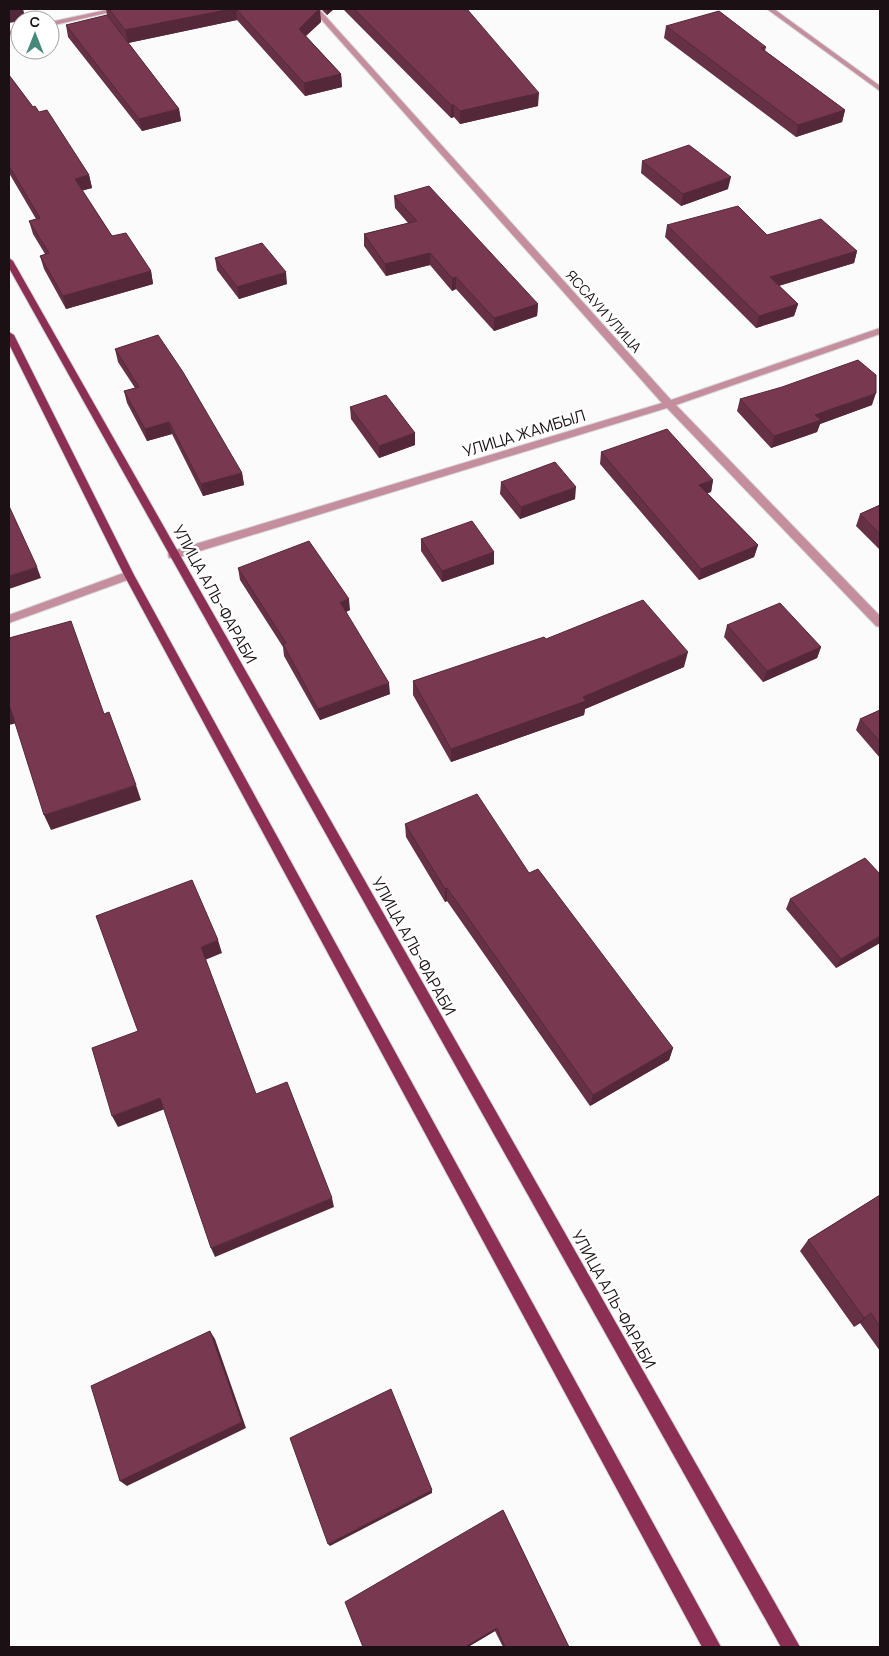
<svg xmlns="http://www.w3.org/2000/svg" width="889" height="1656" font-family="Manrope,sans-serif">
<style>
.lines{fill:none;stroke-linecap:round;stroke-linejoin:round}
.street-casing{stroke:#d7d6d6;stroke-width:2}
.primary-casing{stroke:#d7d6d6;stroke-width:2}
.street{fill:#c48e9f;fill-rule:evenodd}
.primary{fill:#8b2f54;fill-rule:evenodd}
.wall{fill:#673145}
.shaded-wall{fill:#542838}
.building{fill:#783950;stroke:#542838}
.labels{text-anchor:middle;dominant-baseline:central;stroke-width:5;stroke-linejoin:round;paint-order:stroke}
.far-street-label{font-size:14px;fill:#1b1114;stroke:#fff}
.street-label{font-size:16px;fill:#1b1114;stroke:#fff}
</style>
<rect width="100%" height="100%" fill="#fbfbfb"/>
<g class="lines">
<g class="street-casing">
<g id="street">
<polygon points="111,9 124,9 50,26 50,22"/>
<polygon points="312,9 319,9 671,400 880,328 880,334 676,405 880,616 880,627 876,626 667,408 177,558 169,558 168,555 169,552 662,403"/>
<polygon points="767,9 774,9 880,86 880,91"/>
<polygon points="20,29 20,33 9,35 9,31"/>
<polygon points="129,571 134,575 133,578 9,623 9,615"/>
</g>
</g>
<g class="primary-casing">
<g id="primary">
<polygon points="9,258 13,261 800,1647 781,1647 9,268"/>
<polygon points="9,332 14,335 134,575 721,1647 702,1647 124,575 9,344"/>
</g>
</g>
<use href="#street" class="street"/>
<use href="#primary" class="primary"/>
</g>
<g class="wall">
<polygon points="106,9 319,9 321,22 306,36 341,74 342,87 305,96 237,20 128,43 179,109 181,121 142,131 68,37 66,25 107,15"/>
<polygon points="321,9 334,9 327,15"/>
<polygon points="343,9 467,9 538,106 460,124 454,117 451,118"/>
<polygon points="666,26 766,47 765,51 845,110 842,122 796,137 664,38"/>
<polygon points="9,75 33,107 39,112 89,175 92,188 82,190 112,236 151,271 153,284 66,309 44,269 40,256 45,254 33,234 29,221 36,219 9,173"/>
<polygon points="642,161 728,189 681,206 641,173"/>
<polygon points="394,196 538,304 537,316 494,331 456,289 452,291 430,265 386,276 364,246 364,234 408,223 395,208"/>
<polygon points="667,225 767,235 857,251 854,263 779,286 798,304 794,316 756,328 665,237"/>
<polygon points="215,258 287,284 239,299 217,270"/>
<polygon points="115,349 242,473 244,485 203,496 172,434 147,441 127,403 124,391 135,388 118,362"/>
<polygon points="740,399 872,405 820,424 817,432 771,448 737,411"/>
<polygon points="350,407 415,433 415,445 379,458 351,419"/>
<polygon points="601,452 713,480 711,492 707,493 758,545 754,557 699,580 600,464"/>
<polygon points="501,482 575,499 520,519 500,494"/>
<polygon points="880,505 880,550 856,526 860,514"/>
<polygon points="421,539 494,552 494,564 442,582 421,551"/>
<polygon points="238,568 350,610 346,612 390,694 320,720 284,656 283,647 240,580"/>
<polygon points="727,625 821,647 817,658 763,682 724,637"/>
<polygon points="546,639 684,667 585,709 584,715 451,762 413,695 413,681"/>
<polygon points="880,710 880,758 856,730 860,719"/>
<polygon points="405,824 529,873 673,1048 669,1060 590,1106 447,901 445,902 406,837"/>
<polygon points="880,874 880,943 836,968 786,909 790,899"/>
<polygon points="880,1195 880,1351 860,1323 854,1327 800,1251 808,1240"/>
<polygon points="503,1510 569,1647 503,1647 495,1631 468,1647 363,1647"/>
</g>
<g class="shaded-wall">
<polygon points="15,9 23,9 26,20 20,20 20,21 9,23 9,10"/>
<polygon points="231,9 236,9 237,20 128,43 125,30"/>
<polygon points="320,9 321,22 300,41 299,29"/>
<polygon points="327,9 334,9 327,15"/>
<polygon points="341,74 342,87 305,96 304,83"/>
<polygon points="539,93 538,106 460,124 460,111"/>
<polygon points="451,105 454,105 454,117 451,118"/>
<polygon points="179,109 181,121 142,131 139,119"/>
<polygon points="845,110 842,122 796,137 798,125"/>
<polygon points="89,175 92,188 78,192 75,179"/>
<polygon points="731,177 728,189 681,206 683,194"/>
<polygon points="857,251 854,263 767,289 770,277"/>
<polygon points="430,253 430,265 386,276 385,264"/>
<polygon points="151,271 153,284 66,309 63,296"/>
<polygon points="286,272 287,284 239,299 237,287"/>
<polygon points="456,277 456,289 452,291 452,278"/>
<polygon points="538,304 537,316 494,331 494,318"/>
<polygon points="798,304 794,316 756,328 759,316"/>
<polygon points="876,393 872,405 820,424 817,432 771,448 774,436 815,415"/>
<polygon points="169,422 172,434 147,441 145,429"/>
<polygon points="415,433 415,445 379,458 379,446"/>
<polygon points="242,473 244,485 203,496 201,484"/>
<polygon points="713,480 711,492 697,497 699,485"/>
<polygon points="576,487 575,499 520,519 521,507"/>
<polygon points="758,545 754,557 699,580 701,569"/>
<polygon points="494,552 494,564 442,582 442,571"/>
<polygon points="37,567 41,578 9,589 9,576"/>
<polygon points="349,599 350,610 341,614 340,602"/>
<polygon points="821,647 817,658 763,682 767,671"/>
<polygon points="688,652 684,667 585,709 584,715 451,762 451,749 583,697"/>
<polygon points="389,683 390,694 320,720 318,709"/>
<polygon points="9,707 10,707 17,723 9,725"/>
<polygon points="136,785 141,800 51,830 44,815"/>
<polygon points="447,888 447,901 445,902 445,889"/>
<polygon points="880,936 880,943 836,968 841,959"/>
<polygon points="218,940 222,953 205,960 201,947"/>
<polygon points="673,1048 669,1060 590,1106 593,1095"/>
<polygon points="160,1098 165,1109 118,1127 112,1116"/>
<polygon points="332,1198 334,1207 215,1257 211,1248"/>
<polygon points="871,1313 860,1323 854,1327 864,1318"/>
<polygon points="210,1331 215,1339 246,1428 127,1486 120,1481"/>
<polygon points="432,1490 432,1493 330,1546 328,1544"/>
<polygon points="497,1628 495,1631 468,1647 465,1647"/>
</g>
<g class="building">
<polygon points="109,9 231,9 125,30"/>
<polygon points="236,9 319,9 299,29 341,74 304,83"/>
<polygon points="354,9 467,9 539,93 460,111 454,105 451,105"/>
<polygon points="719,11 766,47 761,48 845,110 798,125 666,26"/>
<polygon points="107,15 179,109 139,119 66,25"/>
<polygon points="9,75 33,107 35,106 39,112 47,110 89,175 75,179 112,236 126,233 151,271 63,296 40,256 49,253 29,221 40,218 9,166"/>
<polygon points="689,145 731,177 683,194 642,161"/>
<polygon points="429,186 538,304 494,318 456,277 452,278 430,253 385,264 364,234 417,221 394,196"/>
<polygon points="738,206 767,235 821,219 857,251 770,277 798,304 759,316 667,225"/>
<polygon points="262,243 286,272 237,287 215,258"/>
<polygon points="158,335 183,372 242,473 201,484 169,422 145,429 124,391 139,387 115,349"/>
<polygon points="858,360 876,375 876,393 815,415 821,420 774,436 740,399 782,387"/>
<polygon points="386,395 415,433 379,446 350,407"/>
<polygon points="667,429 713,480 699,485 758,545 701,569 601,452"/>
<polygon points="555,462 576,487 521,507 501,482"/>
<polygon points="880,505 880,534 860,514"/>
<polygon points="9,506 37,567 9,576"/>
<polygon points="472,521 494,552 442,571 421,539"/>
<polygon points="309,541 349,599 340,602 389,683 318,709 283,644 286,643 238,568"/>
<polygon points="643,600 688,652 583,697 586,701 451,749 413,681 544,637 546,639"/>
<polygon points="780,603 821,647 767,671 727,625"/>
<polygon points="71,621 104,714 109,712 136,785 44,815 10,707 9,707 9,638"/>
<polygon points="880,710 880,742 860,719"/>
<polygon points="477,794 529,873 538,869 673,1048 593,1095 447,888 445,889 405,824"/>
<polygon points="865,858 880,874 880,936 841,959 790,899"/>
<polygon points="192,880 218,940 201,947 256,1094 287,1082 332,1198 211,1248 160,1098 112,1116 92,1048 138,1031 96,916"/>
<polygon points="880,1195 880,1327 871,1313 864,1318 808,1240"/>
<polygon points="210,1331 242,1422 120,1481 91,1386"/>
<polygon points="391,1389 432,1490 328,1544 290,1438"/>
<polygon points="503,1510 569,1647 505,1647 497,1628 465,1647 363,1647 345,1602"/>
</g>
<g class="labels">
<g class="far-street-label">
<text transform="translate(604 311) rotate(48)">ЯССАУИ УЛИЦА</text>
</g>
<g class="street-label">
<text transform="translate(524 433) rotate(-17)">УЛИЦА ЖАМБЫЛ</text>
<text transform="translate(215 594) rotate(61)">УЛИЦА АЛЬ-ФАРАБИ</text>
<text transform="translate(414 946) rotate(61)">УЛИЦА АЛЬ-ФАРАБИ</text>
<text transform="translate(614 1299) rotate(61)">УЛИЦА АЛЬ-ФАРАБИ</text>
</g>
</g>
<rect width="889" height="1656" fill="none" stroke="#1b1114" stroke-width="20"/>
<g transform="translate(35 35)"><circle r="24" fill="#ffffff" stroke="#a4a0a1"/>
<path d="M0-4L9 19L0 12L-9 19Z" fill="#46897b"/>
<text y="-8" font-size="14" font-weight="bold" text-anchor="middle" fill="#1b1114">С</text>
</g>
</svg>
